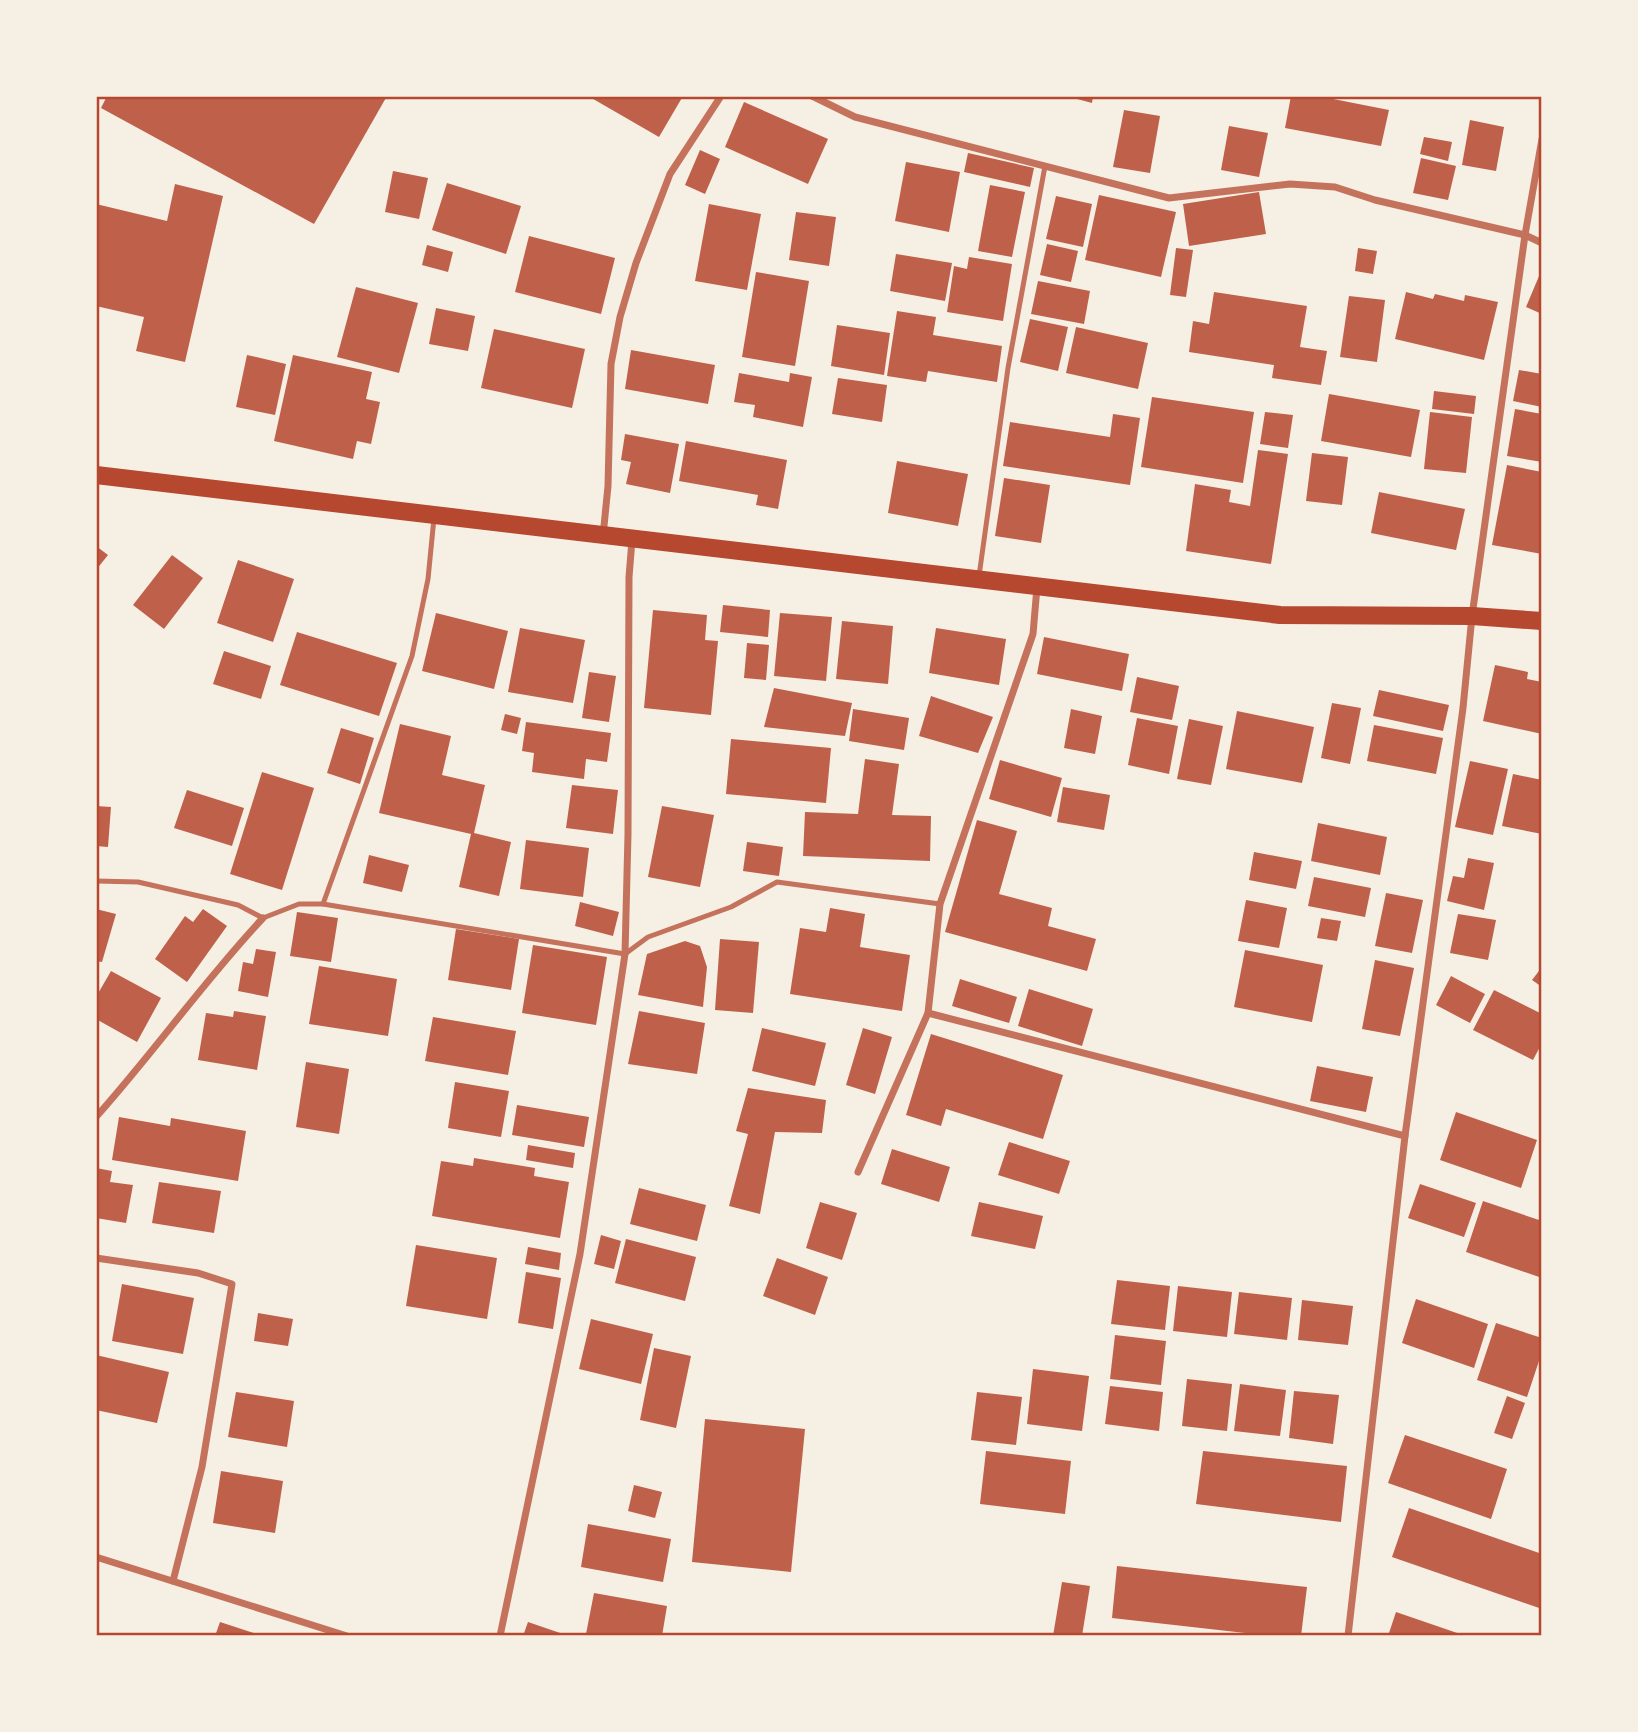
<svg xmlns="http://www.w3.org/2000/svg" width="1638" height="1732" font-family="'Nunito Sans',sans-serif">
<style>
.building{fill:#bf614a}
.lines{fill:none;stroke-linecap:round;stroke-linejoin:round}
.service{stroke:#c5725c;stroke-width:5}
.minor{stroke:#c5725c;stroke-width:7}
.primary{stroke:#b5482f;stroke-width:18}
.neatline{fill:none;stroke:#b5482f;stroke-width:2.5}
</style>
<rect width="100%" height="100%" fill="#f6efe4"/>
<g class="building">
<polygon points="107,96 387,96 314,224 101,108"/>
<polygon points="588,96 683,96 659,137"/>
<polygon points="1066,96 1093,96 1092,103"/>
<polygon points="1291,96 1318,96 1389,110 1381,146 1285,128"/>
<polygon points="744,102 828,139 808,184 725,147"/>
<polygon points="1124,110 1160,116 1150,173 1113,167"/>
<polygon points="1470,120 1504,127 1496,171 1462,165"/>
<polygon points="1229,126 1268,133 1259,177 1221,170"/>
<polygon points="1424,137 1452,142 1448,161 1420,154"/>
<polygon points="700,150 720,159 705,194 685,185"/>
<polygon points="968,153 1034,168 1030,187 964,172"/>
<polygon points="1421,158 1456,166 1448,200 1413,193"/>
<polygon points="906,162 960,172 949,232 895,221"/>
<polygon points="393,171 428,178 419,219 385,212"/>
<polygon points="447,183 521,206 506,254 432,230"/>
<polygon points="175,184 223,196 185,362 136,351 144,317 96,306 96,204 167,221"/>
<polygon points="990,185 1025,192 1012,257 978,251"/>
<polygon points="1259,192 1266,234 1189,246 1183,204"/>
<polygon points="1099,195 1176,212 1161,277 1085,260"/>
<polygon points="1056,196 1092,204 1083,247 1046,239"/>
<polygon points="709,204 761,214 747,290 695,281"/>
<polygon points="796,212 836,217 829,266 789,260"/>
<polygon points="529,236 615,258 601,314 515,292"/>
<polygon points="1047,244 1078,251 1071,282 1040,275"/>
<polygon points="427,245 453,252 448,272 422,265"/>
<polygon points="1176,248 1193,250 1186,297 1170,295"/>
<polygon points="1358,248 1377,251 1373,274 1355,271"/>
<polygon points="896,254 952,263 945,301 890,291"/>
<polygon points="969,257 1012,264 1003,321 947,312 954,266 967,269"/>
<polygon points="1542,269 1542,314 1526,307"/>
<polygon points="756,272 809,281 795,366 742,357"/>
<polygon points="1038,281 1090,291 1084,324 1031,314"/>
<polygon points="356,287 418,303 399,373 337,357"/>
<polygon points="1214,292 1307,306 1300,347 1327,351 1321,385 1272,378 1274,365 1189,352 1193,321 1209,324"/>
<polygon points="1406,292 1433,299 1435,294 1464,301 1465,295 1498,302 1484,360 1395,339"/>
<polygon points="1349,296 1385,300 1377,362 1340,357"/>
<polygon points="436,308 475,316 468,351 429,344"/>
<polygon points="897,311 936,317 933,335 1002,346 997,382 928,371 926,382 887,376"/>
<polygon points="1030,319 1068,327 1058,371 1020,362"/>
<polygon points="837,325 890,333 884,375 831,366"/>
<polygon points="1076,327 1148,343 1138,389 1066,373"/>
<polygon points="494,329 585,349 572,408 481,388"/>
<polygon points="631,350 715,365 708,404 625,389"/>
<polygon points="247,355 286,364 275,415 236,407"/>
<polygon points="293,355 372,372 366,399 380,402 371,444 357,441 353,459 274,441"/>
<polygon points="1519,370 1542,374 1542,407 1513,401"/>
<polygon points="739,373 789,382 790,373 812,377 803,427 753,417 755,405 734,402"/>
<polygon points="838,378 887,385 882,422 832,414"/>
<polygon points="1434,391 1476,396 1474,414 1432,409"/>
<polygon points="1329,394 1420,410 1411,457 1321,441"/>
<polygon points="1152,397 1254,412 1243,483 1141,467"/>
<polygon points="1515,409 1542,414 1542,462 1507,456"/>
<polygon points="1265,412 1293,415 1288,448 1260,444"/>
<polygon points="1430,412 1472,417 1466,473 1424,469"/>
<polygon points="1113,414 1140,418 1130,485 1003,466 1010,422 1110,437"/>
<polygon points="625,434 679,444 670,493 626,484 631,462 621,460"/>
<polygon points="686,441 787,460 778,509 756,505 758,495 679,481"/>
<polygon points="1258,450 1288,454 1271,564 1186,551 1195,484 1231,490 1229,502 1250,506"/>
<polygon points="1312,453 1348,457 1342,505 1306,501"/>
<polygon points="897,461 968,474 958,526 888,513"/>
<polygon points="1507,465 1542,472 1542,554 1492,545"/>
<polygon points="1004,478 1050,485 1041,543 995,536"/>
<polygon points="1379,492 1465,509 1456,550 1371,533"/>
<polygon points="96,546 108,555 96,570"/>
<polygon points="172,555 203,578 164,629 133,605"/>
<polygon points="238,560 294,579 273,642 217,623"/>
<polygon points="723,605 770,610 768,637 720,632"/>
<polygon points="653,610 707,615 705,640 718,641 711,715 644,708"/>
<polygon points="436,613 508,631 494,689 422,671"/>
<polygon points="780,613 832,617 826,681 774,676"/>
<polygon points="842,621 893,626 888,684 836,679"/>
<polygon points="520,628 585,640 573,703 508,692"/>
<polygon points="936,628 1006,639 999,685 929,673"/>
<polygon points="297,632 397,663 379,716 280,685"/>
<polygon points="1044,637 1129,654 1122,691 1037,674"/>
<polygon points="747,643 769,645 766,680 744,678"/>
<polygon points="224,651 271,666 261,699 213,684"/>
<polygon points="1495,665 1528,672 1527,679 1542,682 1542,734 1483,721"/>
<polygon points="589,672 616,676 609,722 582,718"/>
<polygon points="1137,677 1179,686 1172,720 1130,712"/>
<polygon points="774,688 852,703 845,736 764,727"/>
<polygon points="1379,690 1449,705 1443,731 1373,716"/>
<polygon points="931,696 993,717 978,753 919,736"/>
<polygon points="1332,703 1361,708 1350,764 1321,758"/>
<polygon points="853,709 909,718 904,750 849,741"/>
<polygon points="1071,709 1102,716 1095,754 1064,748"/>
<polygon points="1237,711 1314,727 1302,783 1226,769"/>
<polygon points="505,714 521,718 517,734 501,730"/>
<polygon points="1137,718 1178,726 1169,774 1128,765"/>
<polygon points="1189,719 1223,726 1211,785 1177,779"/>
<polygon points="526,722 611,733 607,762 586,759 584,779 532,772 534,753 522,751"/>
<polygon points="400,724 451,736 442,775 485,785 474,833 511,842 499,896 459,887 471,834 379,813"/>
<polygon points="1374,725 1443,738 1436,774 1367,761"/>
<polygon points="341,728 374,738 360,784 327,773"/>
<polygon points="731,739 831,748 826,803 726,794"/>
<polygon points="865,759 899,764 892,815 931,816 930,861 803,856 805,812 858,814"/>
<polygon points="1000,760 1062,778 1051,817 989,799"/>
<polygon points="1470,761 1508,769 1493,835 1455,827"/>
<polygon points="262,772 314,788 282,890 230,874"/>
<polygon points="1513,774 1542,780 1542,834 1502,826"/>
<polygon points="572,785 618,790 613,834 566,828"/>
<polygon points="1063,787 1110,795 1104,830 1057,822"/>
<polygon points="187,790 244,808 232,846 174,828"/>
<polygon points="96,806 111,807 108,847 96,846"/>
<polygon points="662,806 714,815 700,887 648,877"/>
<polygon points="977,820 1017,831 999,894 1052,908 1048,926 1096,939 1087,971 945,932"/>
<polygon points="1318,823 1387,837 1380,875 1311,861"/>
<polygon points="526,840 589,848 583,897 520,889"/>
<polygon points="747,842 783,847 779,876 743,871"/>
<polygon points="1254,852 1302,861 1296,889 1249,880"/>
<polygon points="369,855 409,865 402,892 363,883"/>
<polygon points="1468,858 1494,863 1484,910 1447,901 1453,876 1464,878"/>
<polygon points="1314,877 1371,888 1365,917 1308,906"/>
<polygon points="1386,893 1423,900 1412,953 1375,946"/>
<polygon points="1246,900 1287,908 1279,948 1238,941"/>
<polygon points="580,902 619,912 613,936 575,926"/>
<polygon points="830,908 865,914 860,947 910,955 902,1011 790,994 800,928 826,932"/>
<polygon points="96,909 116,914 102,962 96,961"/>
<polygon points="203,909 227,926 187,982 155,959 185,916 193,922"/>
<polygon points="297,912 338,918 331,962 290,956"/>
<polygon points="1458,914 1496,920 1488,960 1450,953"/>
<polygon points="1321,918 1341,921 1337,941 1317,938"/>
<polygon points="456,929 519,939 511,990 448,980"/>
<polygon points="720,939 759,942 753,1013 715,1010"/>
<polygon points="685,941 700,946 707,967 703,1007 638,995 647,954"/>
<polygon points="533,945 607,957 596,1025 522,1013"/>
<polygon points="256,949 276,952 268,997 238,991 243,962 253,964"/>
<polygon points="1245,950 1323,965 1312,1022 1234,1007"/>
<polygon points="1375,960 1414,968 1400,1036 1362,1029"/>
<polygon points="319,966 397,979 388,1036 309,1024"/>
<polygon points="1542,967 1542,987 1532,980"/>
<polygon points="111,971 161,998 137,1042 96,1019 96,997"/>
<polygon points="1451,976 1485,994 1470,1023 1436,1005"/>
<polygon points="960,979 1017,997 1009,1023 952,1006"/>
<polygon points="1029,989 1093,1009 1082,1046 1018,1026"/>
<polygon points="1494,990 1542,1014 1542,1043 1533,1060 1473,1030"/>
<polygon points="234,1011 266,1016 257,1070 198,1060 206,1013 233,1017"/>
<polygon points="639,1011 705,1023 697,1074 628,1064"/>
<polygon points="433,1017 516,1031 508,1075 425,1061"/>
<polygon points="762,1028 826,1043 815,1086 752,1071"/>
<polygon points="863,1028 892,1037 875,1094 846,1085"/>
<polygon points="931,1034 1063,1075 1043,1139 946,1109 941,1126 906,1115"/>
<polygon points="306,1062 349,1069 339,1134 296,1127"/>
<polygon points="1317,1066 1373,1077 1366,1112 1310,1101"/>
<polygon points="455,1082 509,1091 501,1137 448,1128"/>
<polygon points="748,1088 826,1100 822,1133 775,1132 760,1214 729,1206 748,1134 736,1131"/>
<polygon points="517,1105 589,1117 584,1147 512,1135"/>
<polygon points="1456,1112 1537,1140 1521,1188 1440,1160"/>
<polygon points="119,1117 170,1126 171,1118 246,1131 238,1181 112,1160"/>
<polygon points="1009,1142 1070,1161 1059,1194 998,1175"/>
<polygon points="528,1145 575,1153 573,1168 526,1160"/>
<polygon points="892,1149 950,1167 939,1202 881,1184"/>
<polygon points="474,1158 535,1168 534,1176 569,1182 560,1238 432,1216 441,1161 473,1166"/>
<polygon points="96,1168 112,1171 110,1182 133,1185 126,1223 96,1218"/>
<polygon points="159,1182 221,1191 214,1233 152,1223"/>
<polygon points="1420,1184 1476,1203 1464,1237 1408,1218"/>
<polygon points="639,1188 706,1205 697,1241 630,1224"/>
<polygon points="1483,1201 1542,1221 1542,1278 1466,1252"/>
<polygon points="820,1202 857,1213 842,1260 806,1248"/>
<polygon points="979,1202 1043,1216 1035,1249 971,1236"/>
<polygon points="601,1235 621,1241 614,1269 594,1264"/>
<polygon points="626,1239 696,1257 685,1301 615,1283"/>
<polygon points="416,1245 497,1258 487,1319 406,1306"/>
<polygon points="528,1247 561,1253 559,1270 525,1264"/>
<polygon points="777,1258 828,1277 815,1315 763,1296"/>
<polygon points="526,1272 561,1278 553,1329 518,1323"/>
<polygon points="1117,1280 1170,1286 1165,1330 1111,1324"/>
<polygon points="122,1284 194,1298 183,1354 112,1341"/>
<polygon points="1178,1286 1232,1292 1227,1337 1173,1331"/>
<polygon points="1239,1292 1292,1298 1287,1340 1234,1334"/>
<polygon points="1416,1299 1488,1324 1474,1368 1402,1343"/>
<polygon points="1302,1300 1353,1306 1348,1345 1298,1340"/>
<polygon points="258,1313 293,1319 288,1346 254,1341"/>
<polygon points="591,1319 653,1334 641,1384 579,1369"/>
<polygon points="1496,1323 1542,1338 1542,1352 1527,1397 1477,1380"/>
<polygon points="1115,1335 1166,1341 1161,1385 1110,1379"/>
<polygon points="654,1348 691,1356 676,1428 640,1420"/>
<polygon points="96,1355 169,1372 157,1423 96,1410"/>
<polygon points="1033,1369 1089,1376 1082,1431 1027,1424"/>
<polygon points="1187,1379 1232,1384 1227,1431 1182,1426"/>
<polygon points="1240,1384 1286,1390 1280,1436 1234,1431"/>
<polygon points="1110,1386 1163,1392 1159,1431 1105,1424"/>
<polygon points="1294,1391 1339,1395 1333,1444 1289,1438"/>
<polygon points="236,1392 294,1401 287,1447 228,1437"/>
<polygon points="977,1392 1022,1397 1016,1445 971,1440"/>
<polygon points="1507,1396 1525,1403 1512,1439 1494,1433"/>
<polygon points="705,1419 805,1429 791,1572 692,1562"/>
<polygon points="1405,1435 1507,1469 1491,1519 1388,1483"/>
<polygon points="986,1451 1071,1461 1065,1514 980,1504"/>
<polygon points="1203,1451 1347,1466 1341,1522 1196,1504"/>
<polygon points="221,1471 283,1481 275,1533 213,1523"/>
<polygon points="634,1485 662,1492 655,1518 628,1511"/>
<polygon points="1409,1508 1542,1554 1542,1609 1392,1557"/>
<polygon points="588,1524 671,1539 663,1582 581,1567"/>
<polygon points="1117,1566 1307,1587 1301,1636 1272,1636 1112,1618"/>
<polygon points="1062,1582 1090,1586 1082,1636 1053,1636"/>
<polygon points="594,1593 667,1606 662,1636 599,1636 586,1634"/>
<polygon points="1396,1612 1463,1635 1462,1636 1388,1636"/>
<polygon points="220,1622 260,1635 260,1636 215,1636"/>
<polygon points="528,1622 566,1635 566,1636 523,1636"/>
</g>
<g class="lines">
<g class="service">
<polyline points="979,576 1008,368 1045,166"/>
<polyline points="96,881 138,882 238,905 263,918 299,904 323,904 625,954 648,937 731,907 777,882 940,904"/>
<polyline points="323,904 412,656 428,579 434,518"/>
</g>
<g class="minor">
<polyline points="812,96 855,117 1169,198 1290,184 1335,187 1375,200 1525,235 1542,243"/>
<polyline points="603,536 608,486 611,364 620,317 636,263 670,174 721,96"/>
<polyline points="928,1013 1405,1136"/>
<path d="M 96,1117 C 154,1052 204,981 263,918"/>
<polyline points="858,1172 928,1013 940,904 1033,634 1037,587"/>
<polyline points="96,1258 198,1273 232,1284 202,1467 173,1581"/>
<polyline points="96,1557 347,1636"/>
<polyline points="500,1636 580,1254 625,954 628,834 629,577 632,540"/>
<polyline points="1348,1636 1405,1136 1463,708 1472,616 1525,235 1542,139"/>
</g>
<polyline class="primary" points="96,475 1280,615 1472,616 1542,621"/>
</g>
<rect width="1638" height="1732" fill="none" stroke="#f6efe4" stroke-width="196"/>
<rect x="98" y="98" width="1442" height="1536" class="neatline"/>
</svg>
